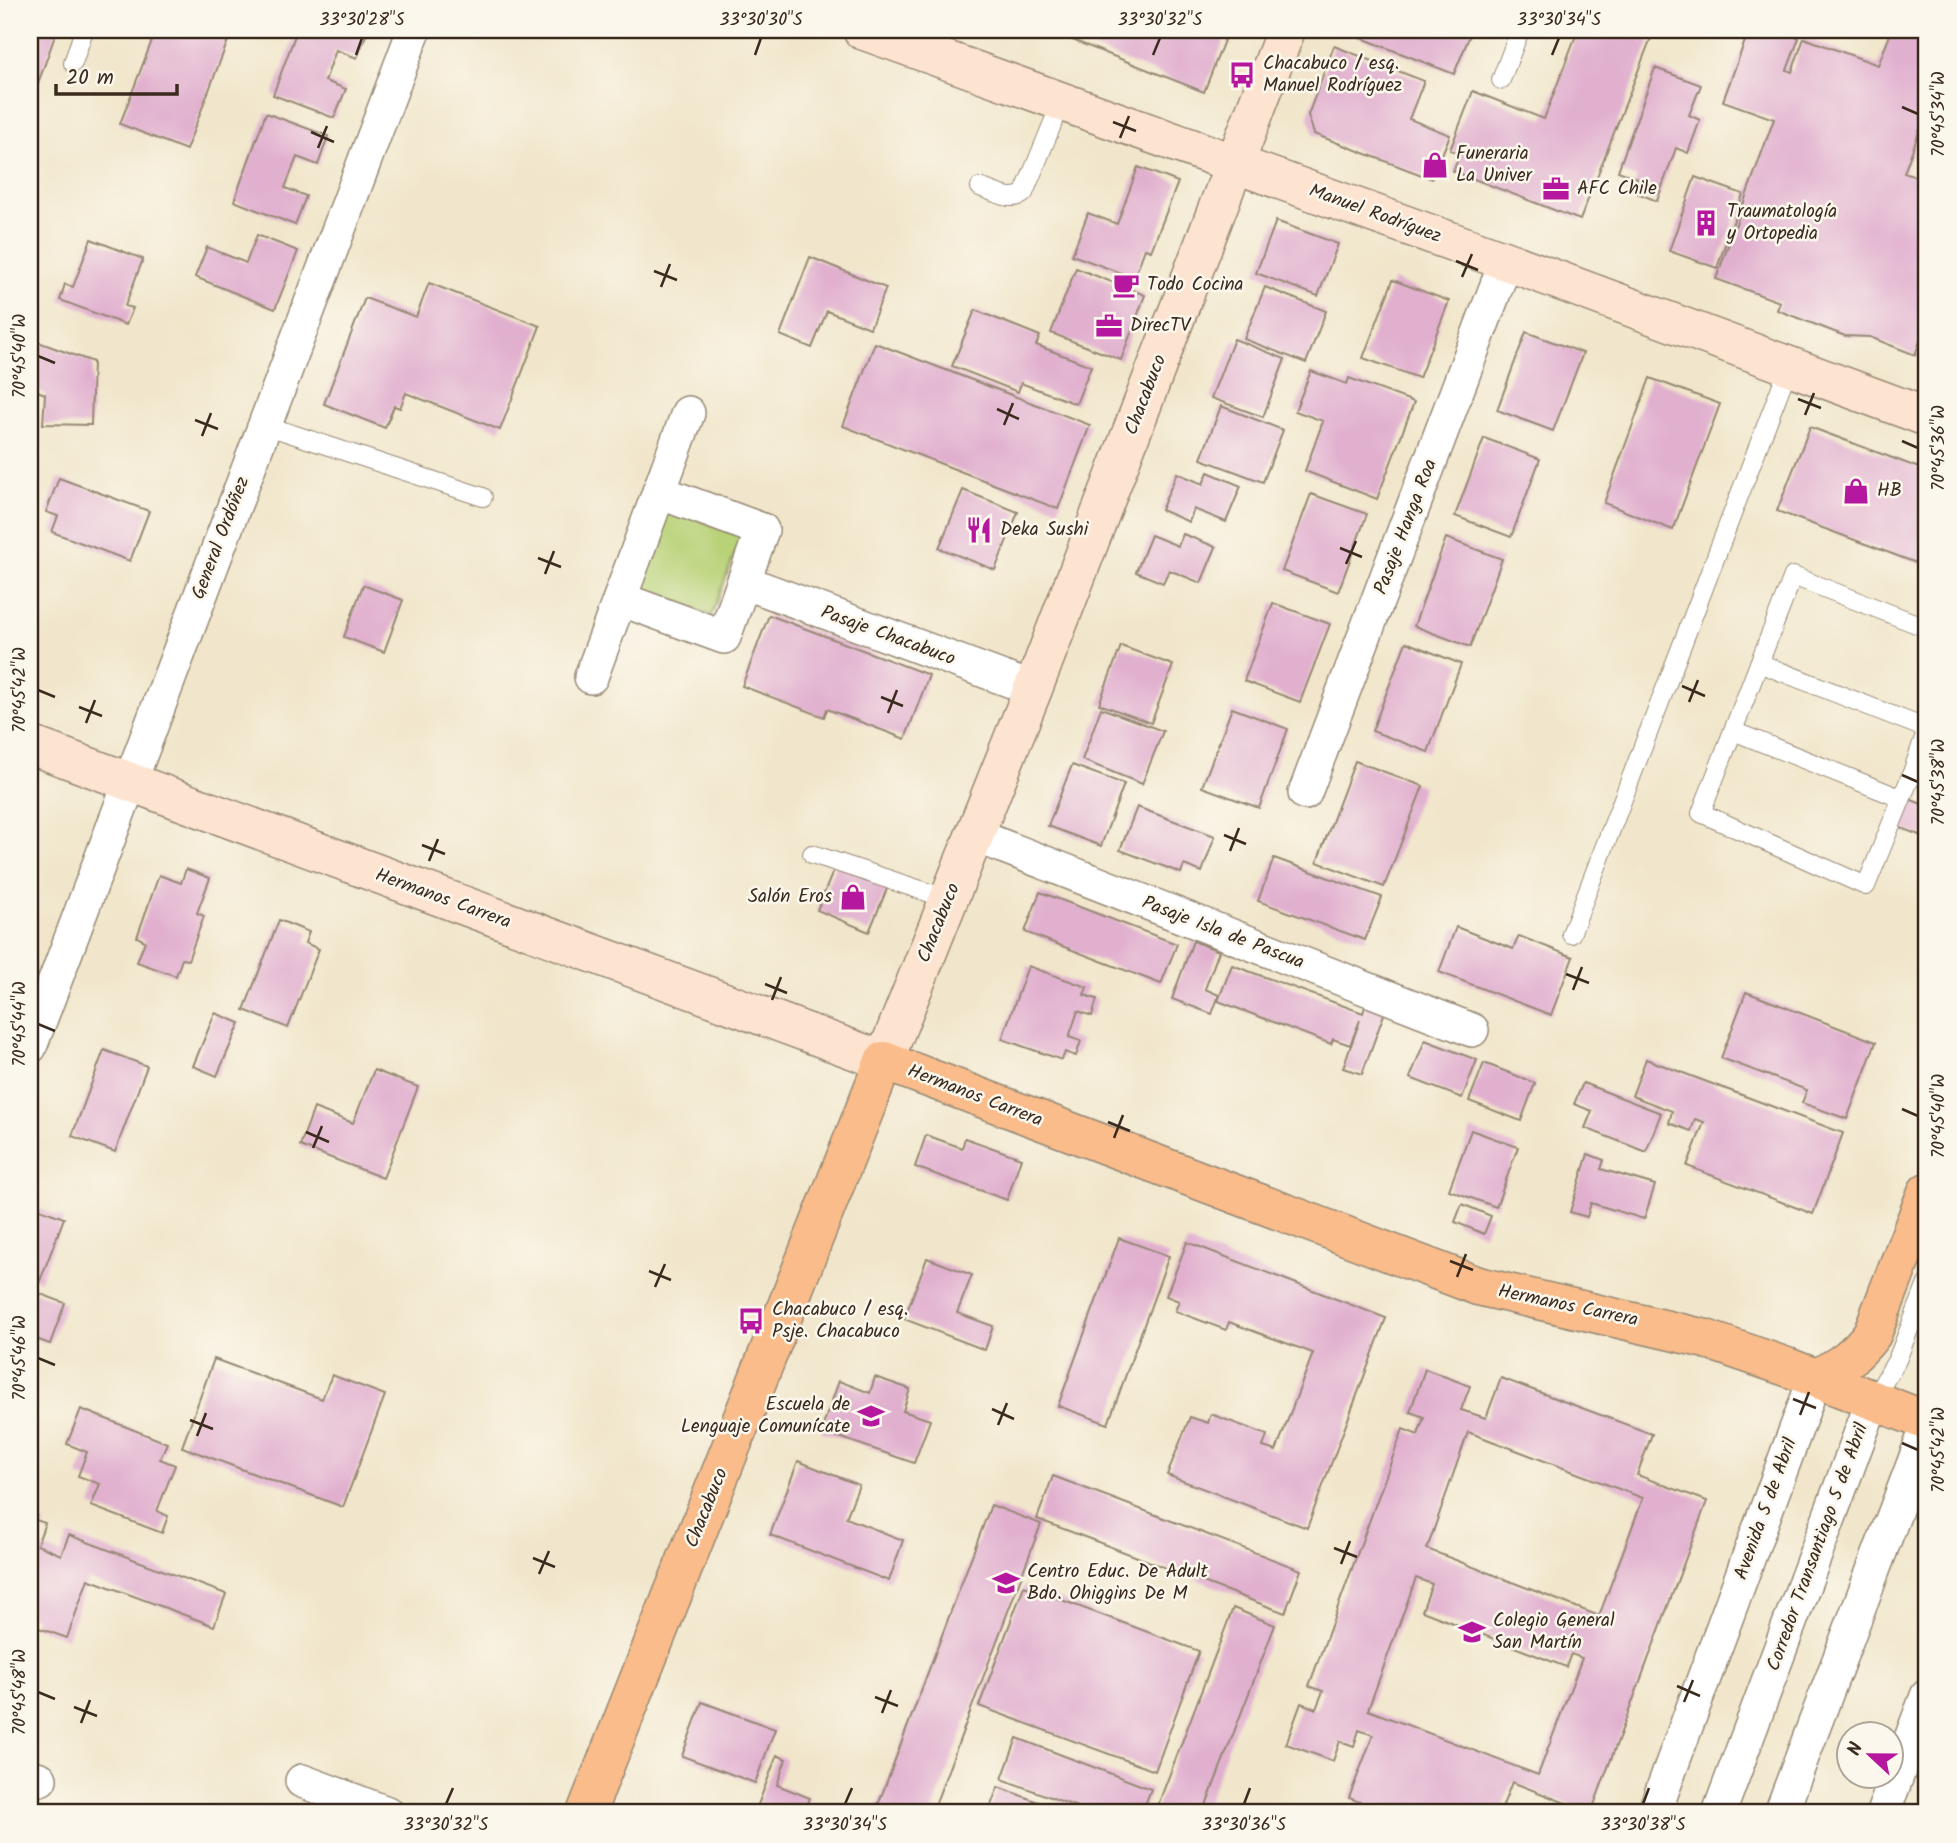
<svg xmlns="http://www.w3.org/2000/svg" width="1957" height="1843" font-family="Kalam,sans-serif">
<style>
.green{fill:#b8d277;stroke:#7a7e4a;stroke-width:2}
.building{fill:#e1b0cf;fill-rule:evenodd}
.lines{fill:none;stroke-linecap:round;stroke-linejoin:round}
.lane-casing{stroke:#968874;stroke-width:20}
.street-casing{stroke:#968874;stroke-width:36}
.secondary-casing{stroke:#968874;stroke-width:41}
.primary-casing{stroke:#968874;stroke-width:41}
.lane{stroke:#fff;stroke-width:18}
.street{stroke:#fff;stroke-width:33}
.secondary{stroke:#fde4d0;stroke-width:38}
.primary{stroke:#f9bc8a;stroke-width:38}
.ticks{fill:none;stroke:#3b2a1e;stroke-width:2.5}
.labels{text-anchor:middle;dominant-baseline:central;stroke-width:5;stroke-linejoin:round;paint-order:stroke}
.poi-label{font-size:19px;fill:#3b2a1e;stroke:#fbf7ec;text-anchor:start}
.street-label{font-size:19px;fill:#3b2a1e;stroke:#fbf7ec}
.neatline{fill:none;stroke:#3b2a1e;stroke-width:2.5}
.ticks-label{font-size:18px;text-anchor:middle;fill:#3b2a1e}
</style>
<rect width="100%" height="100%" fill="#fbf7ec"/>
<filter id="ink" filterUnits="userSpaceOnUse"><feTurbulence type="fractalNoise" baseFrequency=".0143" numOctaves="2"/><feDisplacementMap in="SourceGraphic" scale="14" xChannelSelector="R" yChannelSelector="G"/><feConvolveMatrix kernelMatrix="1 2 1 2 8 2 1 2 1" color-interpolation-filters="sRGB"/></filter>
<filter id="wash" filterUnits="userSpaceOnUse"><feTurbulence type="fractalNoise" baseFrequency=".00686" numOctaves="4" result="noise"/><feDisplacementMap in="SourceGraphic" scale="28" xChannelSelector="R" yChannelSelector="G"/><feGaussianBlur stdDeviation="1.57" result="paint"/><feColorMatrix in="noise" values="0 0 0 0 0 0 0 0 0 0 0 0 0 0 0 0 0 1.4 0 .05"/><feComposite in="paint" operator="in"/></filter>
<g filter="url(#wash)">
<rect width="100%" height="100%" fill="#f1e6cb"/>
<polygon class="green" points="666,507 742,536 711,616 636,587"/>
<g id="blocks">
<g class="building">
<polygon points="30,30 57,30 30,106"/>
<polygon points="156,30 232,30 186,150 120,124"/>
<polygon points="297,30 368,30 357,58 336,50 325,81 346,89 334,118 273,95"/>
<polygon points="1053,30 1228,30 1204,92 1052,32"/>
<polygon points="1341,30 1472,30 1454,74"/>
<polygon points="1578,30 1654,30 1580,220 1453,171 1460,154 1450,150 1473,91 1544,119"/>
<polygon points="1749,30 1776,30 1799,38 1787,70 1792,72 1804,38 1878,65 1892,30 1927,30 1927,110 1904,173 1927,181 1927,321 1915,355 1870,337 1845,336 1777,310 1780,302 1716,279 1774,119 1723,101"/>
<polygon points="1334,46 1424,81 1409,119 1450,135 1432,179 1314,134 1308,115"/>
<polygon points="1655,68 1701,85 1689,115 1700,120 1688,153 1676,148 1657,201 1632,191 1637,178 1618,171"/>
<polygon points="266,113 328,136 318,165 297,157 285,188 306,196 295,225 234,201"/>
<polygon points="1138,167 1178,182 1151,251 1145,249 1134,278 1072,255 1088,213 1117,224"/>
<polygon points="1695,177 1743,194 1717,268 1669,251"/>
<polygon points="1276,221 1338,244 1318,296 1256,273"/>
<polygon points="257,235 298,251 275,309 195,277 207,247 246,263"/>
<polygon points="91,239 143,259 125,306 133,308 126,325 60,300 65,284 73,287"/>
<polygon points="810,257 886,288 870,328 827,311 812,348 780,335"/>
<polygon points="1076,268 1145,295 1121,360 1051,333"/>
<polygon points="1393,280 1449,301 1419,378 1363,358"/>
<polygon points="429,283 540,326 500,430 406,393 400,408 394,406 385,428 324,404 365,298 416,317"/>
<polygon points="1265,287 1326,311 1306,363 1244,339"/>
<polygon points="975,310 1040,336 1036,345 1091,366 1076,404 1021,383 1018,392 952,366"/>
<polygon points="1526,332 1583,353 1553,431 1497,410"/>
<polygon points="30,339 93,362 91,425 43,424 45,394 30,388"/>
<polygon points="1234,339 1285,359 1263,417 1211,398"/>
<polygon points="875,343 1090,425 1058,509 843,426"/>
<polygon points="1311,371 1347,384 1349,378 1414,402 1377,499 1305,471 1323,421 1295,411"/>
<polygon points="1650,378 1720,404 1673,530 1604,503"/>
<polygon points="1221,406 1283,430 1263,482 1201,459"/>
<polygon points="1810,427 1927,471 1927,567 1777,511"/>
<polygon points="1484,438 1540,459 1511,537 1455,516"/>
<polygon points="1208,472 1241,486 1226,522 1194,509 1189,522 1161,510 1177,473 1203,484"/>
<polygon points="59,478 149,511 130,561 52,532 58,516 46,512"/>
<polygon points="963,490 1018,512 995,570 939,548"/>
<polygon points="1311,494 1367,514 1338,592 1282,571"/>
<polygon points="1183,534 1216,547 1201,583 1169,570 1163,583 1136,572 1151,535 1178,546"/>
<polygon points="1446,538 1502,559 1470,647 1414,626"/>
<polygon points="363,585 403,600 384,652 344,637"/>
<polygon points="1273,603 1330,624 1300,702 1244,681"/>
<polygon points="769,615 929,675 905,739 827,709 824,717 742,686"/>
<polygon points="1406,642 1461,664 1428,752 1372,731"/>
<polygon points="1121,646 1173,665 1151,723 1099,704"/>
<polygon points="1101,708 1163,731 1142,784 1082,760"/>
<polygon points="1232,708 1288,729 1259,808 1202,787"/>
<polygon points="1355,761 1423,786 1384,887 1317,862"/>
<polygon points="1072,765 1124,784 1101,846 1048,826"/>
<polygon points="1909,799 1927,806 1927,838 1898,827"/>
<polygon points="1137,807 1215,836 1202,872 1184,865 1181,873 1120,850"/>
<polygon points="1274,858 1382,897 1365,940 1258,901"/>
<polygon points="837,862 889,884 869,932 817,910"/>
<polygon points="186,869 210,878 197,913 204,916 188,960 182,959 176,976 137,962 145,941 137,937 159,875 181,883"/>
<polygon points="1040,892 1177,944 1161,984 1025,932"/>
<polygon points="279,920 309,932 305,943 319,949 288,1028 244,1010"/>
<polygon points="1456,927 1513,949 1519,936 1573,957 1551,1015 1439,972"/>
<polygon points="1193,941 1219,951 1205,989 1219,995 1212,1014 1172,999"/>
<polygon points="1232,965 1363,1013 1367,1000 1387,1006 1362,1074 1343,1068 1360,1020 1350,1045 1333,1039 1331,1044 1218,1001"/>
<polygon points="1028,966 1087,987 1084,995 1097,999 1092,1016 1078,1011 1069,1037 1081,1041 1076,1056 1065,1052 1062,1060 1002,1039"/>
<polygon points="1746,992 1876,1042 1847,1119 1802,1103 1807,1090 1721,1058"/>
<polygon points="215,1013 240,1023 217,1076 193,1066"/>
<polygon points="1425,1040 1477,1060 1462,1098 1410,1078"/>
<polygon points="104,1050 147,1066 115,1152 72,1136"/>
<polygon points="1646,1059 1843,1133 1813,1214 1687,1166 1704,1122 1695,1119 1691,1131 1669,1123 1672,1111 1632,1096"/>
<polygon points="1484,1063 1535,1083 1521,1121 1469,1101"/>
<polygon points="374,1070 418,1087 383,1178 300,1146 314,1108 353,1123"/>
<polygon points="1583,1083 1661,1113 1646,1152 1585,1128 1592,1111 1574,1104"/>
<polygon points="1471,1130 1518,1147 1496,1207 1449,1190"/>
<polygon points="926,1135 962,1148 965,1138 1021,1158 1007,1200 915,1167"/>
<polygon points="1588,1154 1604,1160 1601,1169 1655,1185 1644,1219 1591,1203 1587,1217 1570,1212"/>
<polygon points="1462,1204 1491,1216 1484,1234 1455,1222"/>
<polygon points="32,1206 64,1218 40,1281 30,1277"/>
<polygon points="1119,1238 1169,1256 1108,1424 1058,1406"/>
<polygon points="1187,1242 1386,1318 1307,1528 1167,1475 1190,1417 1208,1423 1211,1414 1267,1435 1263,1447 1276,1451 1313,1353 1229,1322 1226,1330 1175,1311 1179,1301 1166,1296"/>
<polygon points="927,1258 972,1275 957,1313 993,1326 985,1350 904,1319"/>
<polygon points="30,1290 65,1303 50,1344 30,1337"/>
<polygon points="214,1359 322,1399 332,1375 385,1395 343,1507 182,1447"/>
<path d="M 1425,1369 L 1470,1386 L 1461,1410 L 1486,1418 L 1501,1378 L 1652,1434 L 1637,1475 L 1707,1501 L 1591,1813 L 1512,1782 L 1500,1813 L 1389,1813 L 1349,1798 L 1373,1735 L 1359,1730 L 1354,1746 L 1340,1741 L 1333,1761 L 1286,1744 L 1301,1703 L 1316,1709 L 1323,1691 L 1309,1686 L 1403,1429 L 1418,1435 L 1424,1417 L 1410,1412 ZM 1468,1432 L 1643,1498 L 1599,1616 L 1427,1549 ZM 1416,1578 L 1432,1584 L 1422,1611 L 1566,1667 L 1571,1654 L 1582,1658 L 1538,1775 L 1368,1710 Z"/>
<polygon points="875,1377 910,1389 903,1411 930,1420 914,1463 821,1431 839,1381 870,1393"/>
<polygon points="81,1409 167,1443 160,1459 175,1465 157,1511 168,1516 162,1533 91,1506 100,1484 78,1476 87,1452 67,1444"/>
<polygon points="798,1461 859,1485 846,1518 903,1540 889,1581 770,1535"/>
<polygon points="1053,1476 1301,1570 1285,1613 1037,1519"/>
<polygon points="991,1505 1041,1524 932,1813 875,1813"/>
<polygon points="30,1518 45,1523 37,1545 61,1555 69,1535 226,1594 214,1626 88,1579 67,1638 33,1626 36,1618 30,1616"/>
<polygon points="1024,1586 1199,1651 1155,1771 979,1706"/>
<polygon points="1233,1608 1275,1625 1203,1813 1155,1813"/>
<polygon points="702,1702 775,1729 755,1783 682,1756"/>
<polygon points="1017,1738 1151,1789 1142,1813 1093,1813 1002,1779"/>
<polygon points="777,1755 786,1759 777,1785 810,1798 804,1813 764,1813 756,1810"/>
<polygon points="998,1787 1068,1813 988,1813"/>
</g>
</g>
</g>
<g filter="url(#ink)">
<use href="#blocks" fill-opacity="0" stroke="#968874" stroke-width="2"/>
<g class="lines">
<g class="lane-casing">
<g id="lane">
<polyline points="73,63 84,30"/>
<polyline points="1501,80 1520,30"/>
<path d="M 980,187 C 994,192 1012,203 1024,193 L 1061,103"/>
<polyline points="265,425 483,497"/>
<polyline points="1759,663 1927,729"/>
<polyline points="1927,729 1912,773 1927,779"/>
<polyline points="1733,731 1900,798"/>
<polyline points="1912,773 1866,886 1701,813 1793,576 1927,628"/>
<polyline points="812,854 948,899"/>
<polyline points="1571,934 1789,366"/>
<polyline points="1873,1400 1897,1360 1927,1284"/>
</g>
</g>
<g class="street-casing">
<g id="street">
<polyline points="744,582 1033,689"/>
<polyline points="620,599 724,637 762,530 659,492"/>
<polyline points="591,677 688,413"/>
<polyline points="1305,793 1506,261"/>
<polyline points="974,835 1472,1030"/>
<polyline points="30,1047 414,30"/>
<polyline points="30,1776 40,1779"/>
<polyline points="302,1781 387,1813"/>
<polyline points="1654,1813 1815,1378"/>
<polyline points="1719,1813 1873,1400"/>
<polyline points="1781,1813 1927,1428"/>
<polyline points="1883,1813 1927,1696"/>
</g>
</g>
<g class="secondary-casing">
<g id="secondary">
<polyline points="862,30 1506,261 1927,417"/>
<polyline points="30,745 884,1061 1033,689 1286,30"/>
</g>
</g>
<g class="primary-casing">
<g id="primary">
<path d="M 1815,1378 C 1839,1368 1856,1355 1872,1334 L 1927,1192"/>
<polyline points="586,1813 884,1061 1478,1286 1706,1339 1787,1367 1927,1421"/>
</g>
</g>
<use href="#lane" class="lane"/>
<use href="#street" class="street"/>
<use href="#secondary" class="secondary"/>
<use href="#primary" class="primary"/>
</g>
</g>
<path class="ticks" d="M 356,55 L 362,38M 755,55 L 761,38M 1153,55 L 1160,38M 1552,55 L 1559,38M 1902,107 L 1918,114M 1113,122 L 1136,131M 311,132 L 334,142M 1120,138 L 1129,116M 318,148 L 327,126M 1456,261 L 1478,270M 654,271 L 677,280M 1462,277 L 1472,254M 661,287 L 670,264M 38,356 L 55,363M 1798,399 L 1821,408M 997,409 L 1019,419M 1805,415 L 1814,393M 195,420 L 218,429M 1004,425 L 1013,403M 202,436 L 211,413M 1902,441 L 1918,448M 1340,548 L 1362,557M 538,558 L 561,567M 1346,564 L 1356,541M 545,574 L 554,551M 1682,686 L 1705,696M 38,690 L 55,697M 881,697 L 903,706M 1689,702 L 1698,680M 79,707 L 102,716M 888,713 L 897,690M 86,723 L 95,700M 1902,775 L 1918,782M 1224,835 L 1246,844M 422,845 L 445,854M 1230,851 L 1239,828M 429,861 L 438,839M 1566,974 L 1589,983M 765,984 L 787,993M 1573,990 L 1582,967M 772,1000 L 781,977M 38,1024 L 55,1031M 1902,1109 L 1918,1116M 1108,1122 L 1130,1131M 306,1132 L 329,1142M 1114,1138 L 1123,1115M 313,1148 L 322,1126M 1450,1261 L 1473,1270M 649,1271 L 671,1280M 1457,1277 L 1466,1254M 655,1287 L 665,1264M 38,1358 L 55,1365M 1793,1399 L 1816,1408M 992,1409 L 1014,1419M 1800,1415 L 1809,1392M 190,1420 L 213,1429M 998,1425 L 1007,1403M 197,1436 L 206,1413M 1902,1443 L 1918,1450M 1334,1548 L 1357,1557M 533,1558 L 555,1567M 1341,1564 L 1350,1541M 539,1574 L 549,1551M 1677,1686 L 1700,1696M 38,1692 L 55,1699M 875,1697 L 898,1706M 1684,1702 L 1693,1680M 74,1707 L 97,1716M 882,1713 L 891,1690M 81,1723 L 90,1700M 446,1804 L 453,1788M 845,1804 L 852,1788M 1244,1804 L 1250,1788M 1643,1804 L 1649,1788"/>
<defs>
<g id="bus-bare" transform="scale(2.1)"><path d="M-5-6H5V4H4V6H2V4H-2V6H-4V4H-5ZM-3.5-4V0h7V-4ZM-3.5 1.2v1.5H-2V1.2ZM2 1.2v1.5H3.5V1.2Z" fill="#b5179e" stroke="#fbf7ec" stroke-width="2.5" paint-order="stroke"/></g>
<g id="shop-bare" transform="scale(2.1)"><path d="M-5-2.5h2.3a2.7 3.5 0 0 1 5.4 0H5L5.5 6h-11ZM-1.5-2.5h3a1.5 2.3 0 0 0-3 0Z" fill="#b5179e" stroke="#fbf7ec" stroke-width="2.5" paint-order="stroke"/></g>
<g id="office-bare" transform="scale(2.1)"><path d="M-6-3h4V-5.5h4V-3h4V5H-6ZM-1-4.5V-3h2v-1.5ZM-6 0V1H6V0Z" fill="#b5179e" stroke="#fbf7ec" stroke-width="2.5" paint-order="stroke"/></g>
<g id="building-bare" transform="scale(2.1)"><path d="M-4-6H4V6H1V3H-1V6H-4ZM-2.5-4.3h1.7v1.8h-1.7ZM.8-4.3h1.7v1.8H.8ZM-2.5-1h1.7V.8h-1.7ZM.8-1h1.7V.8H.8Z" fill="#b5179e" stroke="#fbf7ec" stroke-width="2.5" paint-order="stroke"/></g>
<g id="cafe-bare" transform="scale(2.1)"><path d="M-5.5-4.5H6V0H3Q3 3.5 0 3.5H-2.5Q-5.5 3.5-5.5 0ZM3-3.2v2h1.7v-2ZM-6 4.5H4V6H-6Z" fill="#b5179e" stroke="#fbf7ec" stroke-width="2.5" paint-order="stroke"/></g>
<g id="restaurant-bare" transform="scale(2.1)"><path d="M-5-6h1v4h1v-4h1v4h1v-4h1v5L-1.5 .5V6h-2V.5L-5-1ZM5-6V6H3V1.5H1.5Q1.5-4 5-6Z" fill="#b5179e" stroke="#fbf7ec" stroke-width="2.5" paint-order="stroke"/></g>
<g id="school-bare" transform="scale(2.1)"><path d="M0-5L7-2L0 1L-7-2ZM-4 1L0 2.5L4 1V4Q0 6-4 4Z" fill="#b5179e" stroke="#fbf7ec" stroke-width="2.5" paint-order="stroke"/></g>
</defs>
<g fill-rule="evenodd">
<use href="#bus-bare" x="1242" y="75"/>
<use href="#shop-bare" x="1435" y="165"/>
<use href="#office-bare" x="1556" y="189"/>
<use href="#building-bare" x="1706" y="223"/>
<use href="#cafe-bare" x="1126" y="285"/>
<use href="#office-bare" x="1109" y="326"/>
<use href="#shop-bare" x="1856" y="491"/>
<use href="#restaurant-bare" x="979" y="530"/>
<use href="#shop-bare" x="853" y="897"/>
<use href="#bus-bare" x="751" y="1321"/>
<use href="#school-bare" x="871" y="1416"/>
<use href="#school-bare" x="1006" y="1583"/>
<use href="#school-bare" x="1472" y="1632"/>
</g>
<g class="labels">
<g class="poi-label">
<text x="1263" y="64">Chacabuco / esq.<tspan x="1263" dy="22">Manuel Rodríguez</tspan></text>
<text x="1456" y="154">Funeraria<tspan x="1456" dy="22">La Univer</tspan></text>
<text x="1577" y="189">AFC Chile</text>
<text x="1727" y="212">Traumatología<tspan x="1727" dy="22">y Ortopedia</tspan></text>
<text x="1147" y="285">Todo Cocina</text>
<text x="1130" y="326">DirecTV</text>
<text x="1877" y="491">HB</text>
<text x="1000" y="530">Deka Sushi</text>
<text x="832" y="897" text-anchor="end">Salón Eros</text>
<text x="772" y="1310">Chacabuco / esq.<tspan x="772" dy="22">Psje. Chacabuco</tspan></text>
<text x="850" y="1405" text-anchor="end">Escuela de<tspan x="850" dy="22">Lenguaje Comunícate</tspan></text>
<text x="1027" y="1572">Centro Educ. De Adult<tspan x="1027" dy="22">Bdo. Ohiggins De M</tspan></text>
<text x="1493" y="1621">Colegio General<tspan x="1493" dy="22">San Martín</tspan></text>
</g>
<g class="street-label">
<text transform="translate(1375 214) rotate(20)">Manuel Rodríguez</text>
<text transform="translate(1146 395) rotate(-69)">Chacabuco</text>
<text transform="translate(1406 527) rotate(-69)">Pasaje Hanga Roa</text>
<text transform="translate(221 538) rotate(-69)">General Ordóñez</text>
<text transform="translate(888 636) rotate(20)">Pasaje Chacabuco</text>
<text transform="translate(443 899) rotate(20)">Hermanos Carrera</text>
<text transform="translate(939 923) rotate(-68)">Chacabuco</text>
<text transform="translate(1223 933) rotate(21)">Pasaje Isla de Pascua</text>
<text transform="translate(975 1096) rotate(21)">Hermanos Carrera</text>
<text transform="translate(1568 1306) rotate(12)">Hermanos Carrera</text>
<text transform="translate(707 1508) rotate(-68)">Chacabuco</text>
<text transform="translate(1766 1509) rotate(-70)">Avenida 5 de Abril</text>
<text transform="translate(1818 1547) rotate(-70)">Corredor Transantiago 5 de Abril</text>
</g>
</g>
<rect width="1957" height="1843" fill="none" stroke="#fbf7ec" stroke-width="77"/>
<g transform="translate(1870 1755) rotate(292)"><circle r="33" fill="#fbf7ec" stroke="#aea59a" stroke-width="2"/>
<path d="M0-5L12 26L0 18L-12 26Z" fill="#b5179e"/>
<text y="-10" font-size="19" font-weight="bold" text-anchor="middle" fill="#3b2a1e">N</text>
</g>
<path d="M56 84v10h121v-10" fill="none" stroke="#3b2a1e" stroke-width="3.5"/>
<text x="66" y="84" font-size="21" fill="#3b2a1e" stroke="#fbf7ec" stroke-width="5" paint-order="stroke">20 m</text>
<rect x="38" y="38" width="1880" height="1766" class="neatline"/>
<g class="ticks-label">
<text x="362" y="25">33°30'28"S</text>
<text x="761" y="25">33°30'30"S</text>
<text x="1160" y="25">33°30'32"S</text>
<text x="1559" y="25">33°30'34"S</text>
<text transform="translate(1938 114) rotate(-90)" y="6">70°45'34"W</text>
<text transform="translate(19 356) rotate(-90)" y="6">70°45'40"W</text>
<text transform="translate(1938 448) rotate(-90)" y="6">70°45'36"W</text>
<text transform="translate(19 690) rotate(-90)" y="6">70°45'42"W</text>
<text transform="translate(1938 782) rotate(-90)" y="6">70°45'38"W</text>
<text transform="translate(19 1024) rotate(-90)" y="6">70°45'44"W</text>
<text transform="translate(1938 1116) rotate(-90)" y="6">70°45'40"W</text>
<text transform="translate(19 1358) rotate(-90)" y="6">70°45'46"W</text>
<text transform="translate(1938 1450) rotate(-90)" y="6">70°45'42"W</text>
<text transform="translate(19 1692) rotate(-90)" y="6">70°45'48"W</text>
<text x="446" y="1830">33°30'32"S</text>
<text x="845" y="1830">33°30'34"S</text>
<text x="1244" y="1830">33°30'36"S</text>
<text x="1643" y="1830">33°30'38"S</text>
</g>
</svg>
